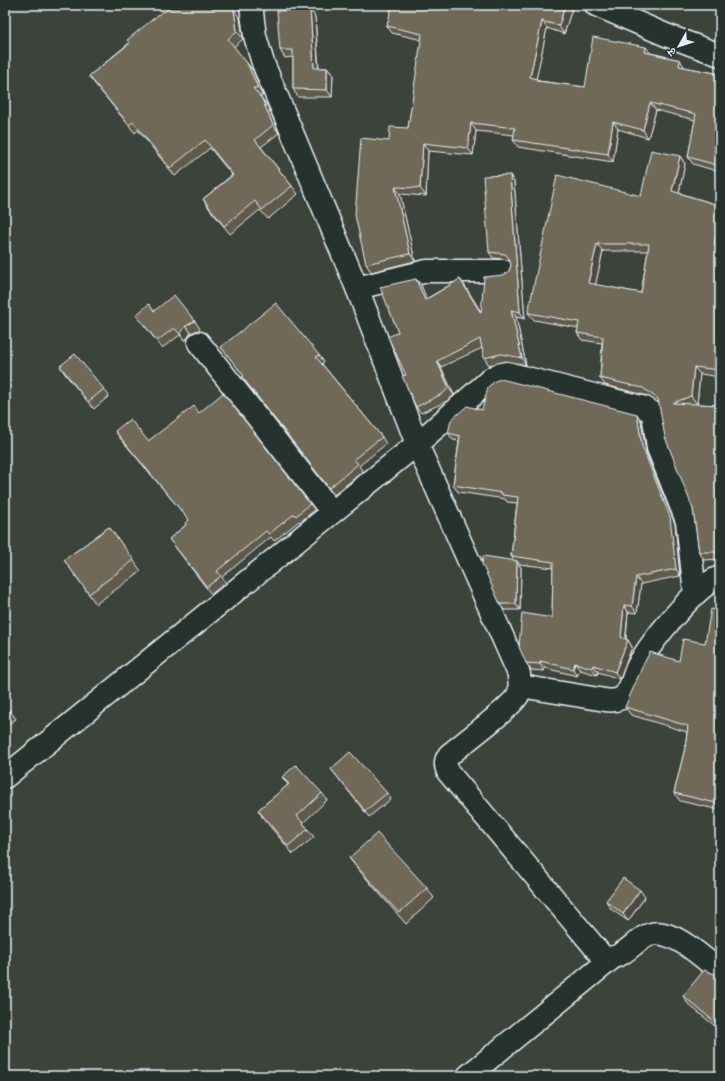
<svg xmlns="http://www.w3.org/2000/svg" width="725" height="1081" font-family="Dekko,'Playpen Sans Deva',sans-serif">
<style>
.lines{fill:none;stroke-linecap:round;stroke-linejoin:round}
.minor-casing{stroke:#e8f1f8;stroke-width:25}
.minor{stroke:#26332d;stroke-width:22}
.wall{fill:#605a4c;stroke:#e8f1f8;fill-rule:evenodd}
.shaded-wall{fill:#4e4a3e;stroke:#e8f1f8}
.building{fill:#706958;stroke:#e8f1f8;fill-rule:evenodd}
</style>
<rect width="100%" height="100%" fill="#3c433a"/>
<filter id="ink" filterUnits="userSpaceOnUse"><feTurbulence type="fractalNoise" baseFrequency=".025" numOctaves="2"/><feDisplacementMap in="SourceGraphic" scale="8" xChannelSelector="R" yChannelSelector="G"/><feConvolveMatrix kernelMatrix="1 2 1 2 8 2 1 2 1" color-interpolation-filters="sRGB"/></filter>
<g filter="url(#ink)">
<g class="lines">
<g class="minor-casing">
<g id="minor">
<path d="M 251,5 L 255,36 L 263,63 L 357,288 L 417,444 L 519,674 C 519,681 521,688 518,695 C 511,708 463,743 449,755 C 445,761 445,765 448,772 L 603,957 C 627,963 638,928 663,934 C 684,939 703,958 720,971"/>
<polyline points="596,5 666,35 720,55"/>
<polyline points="357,288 427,271 503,271"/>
<polyline points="199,343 332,512"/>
<path d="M 520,686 L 605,700 C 612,701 620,701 625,695 C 633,685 633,674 639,664 C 651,642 697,584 720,577"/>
<polyline points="5,777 417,444 492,378 499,374 507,373 645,408 653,413 658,448 687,521 695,594"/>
<polyline points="468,1076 611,959"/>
</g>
</g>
<use href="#minor" class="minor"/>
</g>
<g class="wall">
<polygon points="392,5 569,5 572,8 564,34 547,28 536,78 539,81 585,87 651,53 680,60 684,67 720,74 720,172 693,164 688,157 695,120 656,110 648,138 618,129 613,162 518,147 513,140 514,135 476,131 473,155 428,151 426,196 400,194 415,261 371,272 366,264 389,141 408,128 422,40 392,33 387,26"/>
<polygon points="310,9 315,17 319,68 327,68 333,75 332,97 298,97 293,89 293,57 285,58 280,50"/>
<polygon points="164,12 240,18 243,39 234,47 253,71 263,96 260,96 268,107 279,133 261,147 292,186 298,194 268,219 260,210 230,234 208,207 203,199 232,175 210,148 175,176 138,130 135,133 95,84 89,76 129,43"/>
<path d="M 680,156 L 685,164 L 679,193 L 718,205 L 720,195 L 720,377 L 700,374 L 697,404 L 720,405 L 720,559 L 704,560 L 699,552 L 693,509 L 659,403 L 648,396 L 605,385 L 600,378 L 602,343 L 582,340 L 577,333 L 578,328 L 534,320 L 528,313 ZM 603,251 L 648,251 L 641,293 L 595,285 Z"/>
<polygon points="510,175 514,182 525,319 516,317 526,365 506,361 489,365 484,358 482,348 441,367 454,395 447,401 421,413 416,407 406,375 398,332 416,279 421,285 426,299 460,279 481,312 504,275 509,271 511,265 510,260 493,258 489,252"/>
<polygon points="154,311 195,321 200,329 191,333 185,341 180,335 162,348 136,315"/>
<polygon points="221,347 319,355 324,362 322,364 382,437 386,444 359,466 363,471 334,495 247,384 242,377 244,376"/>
<polygon points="60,366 104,389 109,396 94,409 65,374"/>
<polygon points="482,410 637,414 641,421 646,453 675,524 680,576 641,584 637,613 628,612 626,639 628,640 632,647 620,679 598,672 597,675 580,670 577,676 545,668 544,671 531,670 526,663 552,618 553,568 518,564 521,568 520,610 504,610 500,604 514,561 511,556 517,503 507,502 505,499 458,492 453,485 459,441 453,440 448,433"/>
<polygon points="199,413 310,504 315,510 300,522 299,521 274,541 271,537 222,577 226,583 211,594 169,539 186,525 189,520 120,438 115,431 148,441"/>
<polygon points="109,527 141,571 96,604 64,560"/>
<polygon points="720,611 720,810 680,801 674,793 685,748 687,732 631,715 625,707 679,661 705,643"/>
<polygon points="5,704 16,719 5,727"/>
<polygon points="331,769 387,793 391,799 369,817"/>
<polygon points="282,777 322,793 327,800 303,823 314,837 293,854 263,818 258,810 288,785"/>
<polygon points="349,858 427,888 434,898 406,924 357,868"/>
<polygon points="645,897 628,921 611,909 606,901"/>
<polygon points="720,979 720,1030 689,1005 683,996"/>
</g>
<g class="shaded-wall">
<polygon points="565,5 569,5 572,8 564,34 559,26"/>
<polygon points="310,9 315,17 319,75 314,68"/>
<polygon points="234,10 240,18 243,39 237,31"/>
<polygon points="542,21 547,28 535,85 530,77"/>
<polygon points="646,47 651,54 645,52"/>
<polygon points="680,60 685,68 679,66"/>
<polygon points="247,63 253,71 263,96 258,88"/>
<polygon points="327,68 333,75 332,97 327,90"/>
<polygon points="262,99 268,107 279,133 273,125"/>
<polygon points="650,103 656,110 648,138 643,130"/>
<polygon points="613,122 618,129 613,162 608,154"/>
<polygon points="471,123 476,131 473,155 468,148"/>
<polygon points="423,143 428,151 426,196 420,188"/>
<polygon points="680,156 685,164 678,198 672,191"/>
<polygon points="510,175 514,182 525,319 520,312"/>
<polygon points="395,187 400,194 415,261 410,254"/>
<polygon points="720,216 720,249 714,245"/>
<polygon points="597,244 603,251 594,291 588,283"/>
<polygon points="416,279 421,285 430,307 425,300"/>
<polygon points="460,279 465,286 486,320 481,313"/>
<polygon points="511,310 516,317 526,365 522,358"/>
<polygon points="186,326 191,333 185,341 180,334"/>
<polygon points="437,361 441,367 454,395 449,388"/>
<polygon points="694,367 700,374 697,404 691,396"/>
<polygon points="637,414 641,421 646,453 675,524 680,576 676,569 642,446"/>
<polygon points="517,561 521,568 520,610 516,604"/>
<polygon points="636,577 641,584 637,613 632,606"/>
<polygon points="624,605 628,612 625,644 621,637"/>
<polygon points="628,640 632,647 620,679 615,672"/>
<polygon points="540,661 545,668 544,671 540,664"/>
<polygon points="575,663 580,670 577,676 573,669"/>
<polygon points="593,665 598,672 597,675 592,668"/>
<polygon points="640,890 645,897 628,921 623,914"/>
</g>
<g class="building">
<polygon points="174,5 230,5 234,10 237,31 228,39 247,63 258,88 253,88 262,99 273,125 255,140 292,186 262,210 255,201 224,226 203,199 233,175 205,140 170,168 133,122 129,125 89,76 130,43 127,40 163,11 164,12"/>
<polygon points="392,5 565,5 559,26 542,21 530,77 537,79 537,81 585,87 593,37 646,47 645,52 680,60 679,66 720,74 720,166 688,157 696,114 650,103 643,130 613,122 608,154 513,140 515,128 471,123 468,148 423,143 420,188 395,187 410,254 366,264 355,215 361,138 389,141 390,127 408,128 422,34 387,26"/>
<polygon points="310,9 314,68 327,68 327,90 293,89 293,50 280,50 277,11"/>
<path d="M 651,150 L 680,156 L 672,191 L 718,205 L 720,195 L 720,216 L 714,245 L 720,246 L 720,370 L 694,367 L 691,396 L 673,403 L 720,405 L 720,552 L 699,552 L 693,509 L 665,437 L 658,399 L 643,388 L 600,378 L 603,337 L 577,333 L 579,322 L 528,313 L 557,175 L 641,196 ZM 597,244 L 649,244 L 641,293 L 588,283 Z"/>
<polygon points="510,175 520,312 511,310 522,358 501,354 484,358 480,339 437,361 449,388 442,394 416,407 402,376 406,375 388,337 398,332 380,287 416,279 425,300 460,279 481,313 484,277 504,275 509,271 511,265 509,258 505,254 489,252 483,176"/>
<polygon points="174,295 195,321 186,326 180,334 174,328 157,341 136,315 149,304 154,311"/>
<polygon points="276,303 319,355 316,357 382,437 354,459 358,464 329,488 242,377 244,376 221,347"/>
<polygon points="75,354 104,389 88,402 60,366"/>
<polygon points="501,379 637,414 642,446 670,517 676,569 636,577 632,606 624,605 621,637 628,640 615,672 593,665 592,668 575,663 573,669 540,661 540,664 526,663 519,647 522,613 552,618 553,562 511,556 518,497 502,495 502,493 453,485 460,436 448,433 451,420 467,406 482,410 488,387 495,381"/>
<polygon points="223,393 310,504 296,516 294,514 269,534 266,531 217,571 221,576 207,587 169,539 186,525 185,523 189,520 115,431 130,419 148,441 194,406 199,413"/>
<polygon points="109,527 134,560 89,594 64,560"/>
<polygon points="483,556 517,561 516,604 500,604 482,564"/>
<polygon points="711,609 720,611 720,804 674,793 685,748 688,726 625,707 643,665 650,652 679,661 683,639 705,643"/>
<polygon points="5,704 11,712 5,716"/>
<polygon points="350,752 387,793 365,811 331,769"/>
<polygon points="296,765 322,793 297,816 308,829 288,846 258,810 289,784 282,777"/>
<polygon points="377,833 427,888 399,913 349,858"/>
<polygon points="623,878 640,890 623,914 606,901"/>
<polygon points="704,970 715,974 720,979 720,1026 683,996"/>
</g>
</g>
<rect width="725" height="1081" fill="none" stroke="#26332d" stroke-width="20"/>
<rect x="10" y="10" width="705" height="1061" fill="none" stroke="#e8f1f8" stroke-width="1.5" filter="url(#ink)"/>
<g transform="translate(679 46) rotate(231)" stroke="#26332d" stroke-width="3" paint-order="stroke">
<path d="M0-3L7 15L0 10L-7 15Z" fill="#e8f1f8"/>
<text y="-6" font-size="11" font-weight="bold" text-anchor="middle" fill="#e8f1f8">उ</text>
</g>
</svg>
